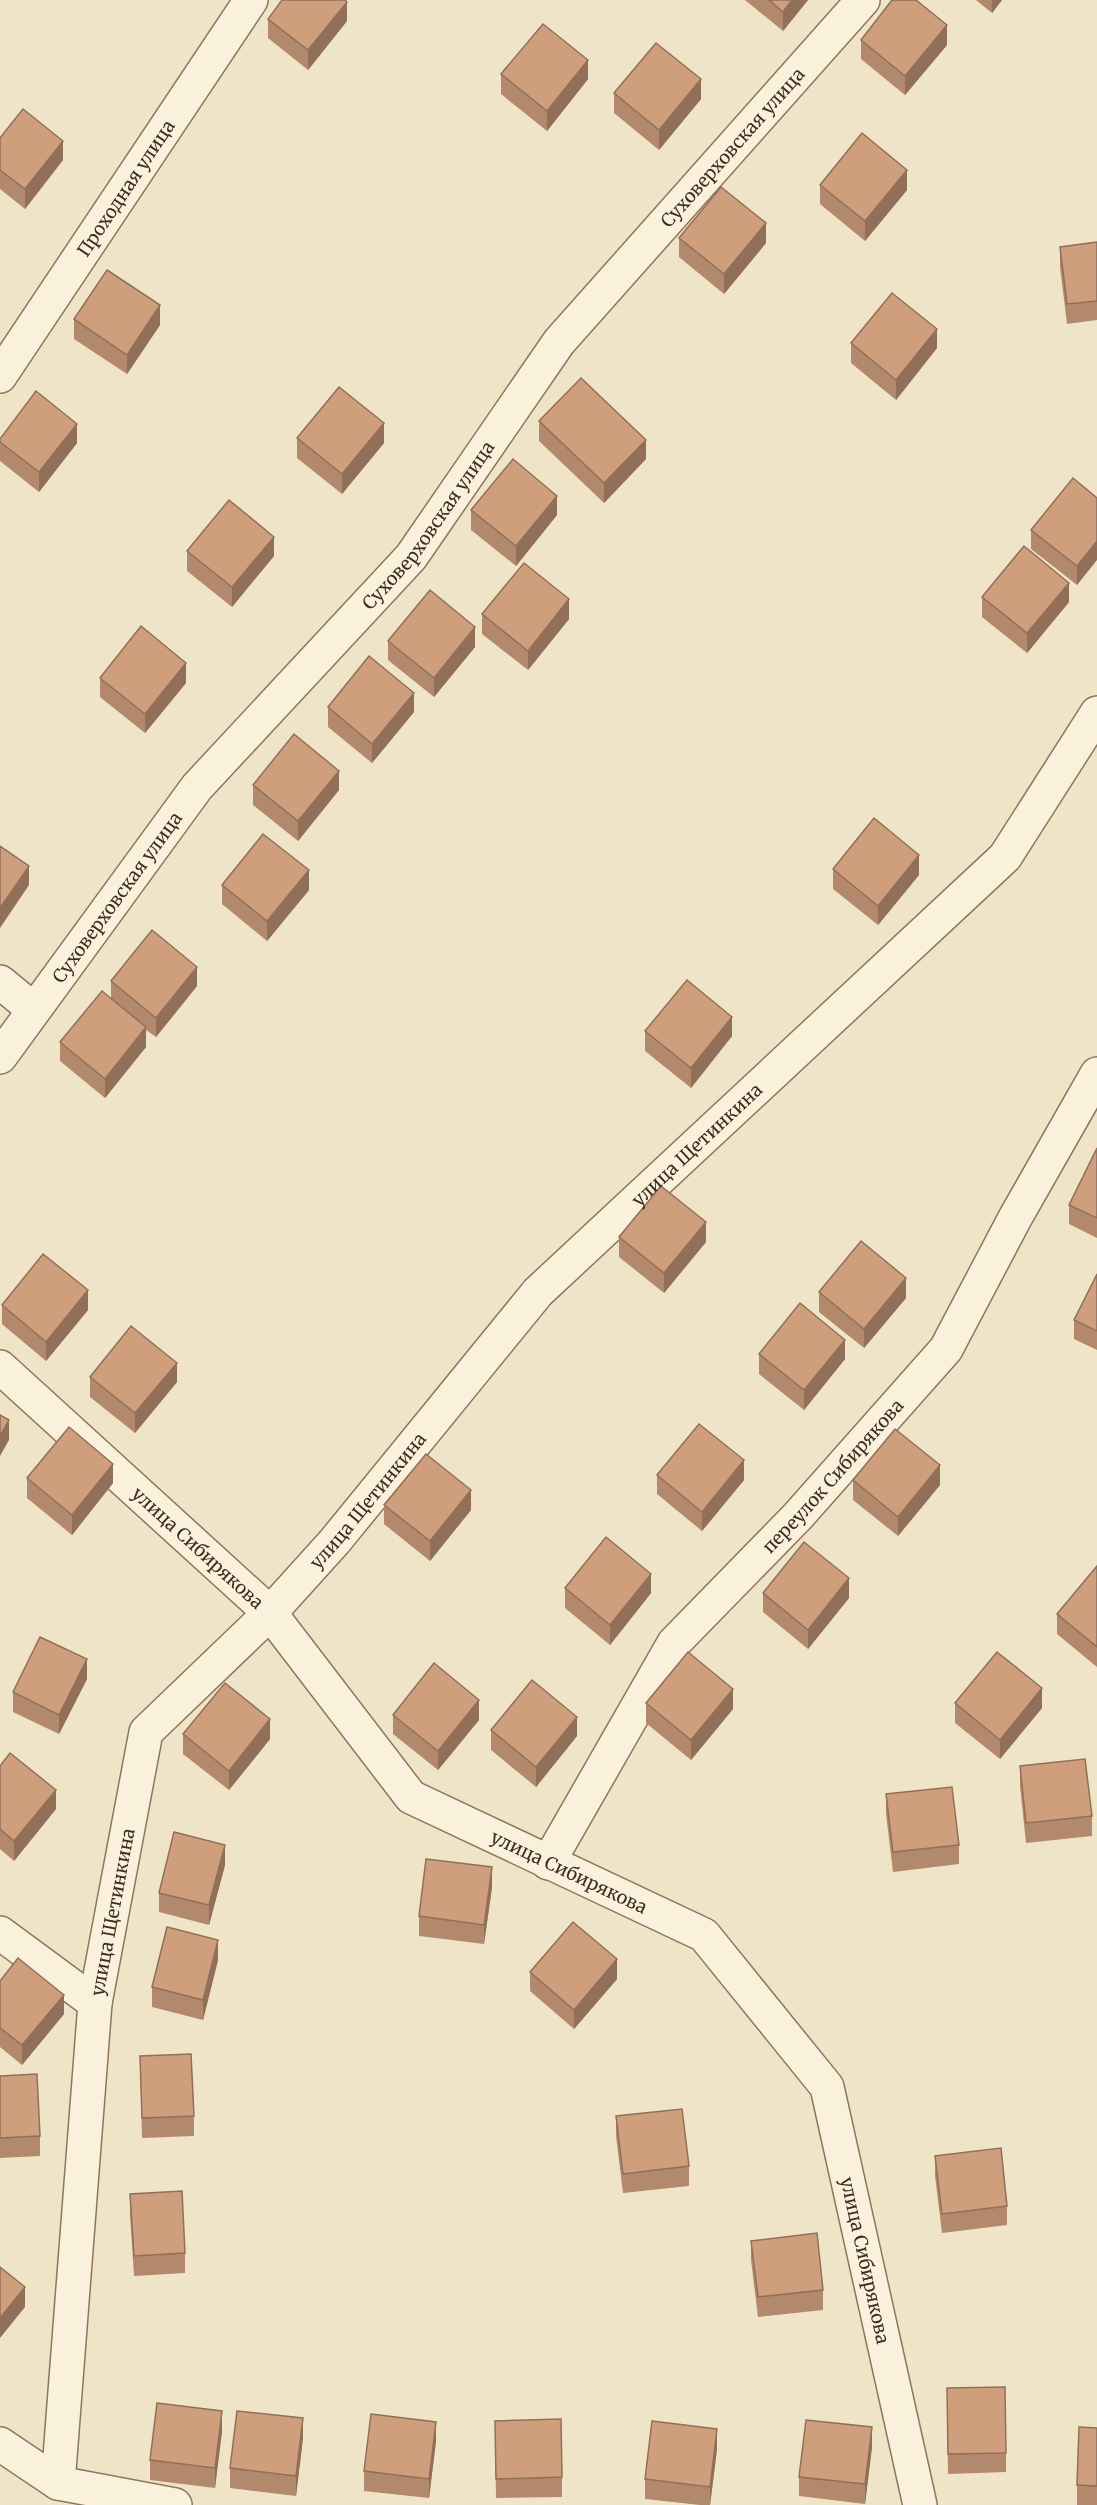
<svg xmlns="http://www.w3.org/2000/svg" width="1097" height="2505" font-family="Merriweather,serif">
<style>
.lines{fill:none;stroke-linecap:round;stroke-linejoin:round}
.minor-casing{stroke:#8d765c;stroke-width:36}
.minor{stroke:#faf1dc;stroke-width:33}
.wall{fill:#b2896c}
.shaded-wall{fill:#916f58}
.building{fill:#cf9f7d;stroke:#916f58;stroke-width:1.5}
.labels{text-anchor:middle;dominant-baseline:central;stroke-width:6;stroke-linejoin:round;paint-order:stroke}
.street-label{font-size:18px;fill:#3d2e20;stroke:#f7eed8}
</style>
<rect width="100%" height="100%" fill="#f0e4c8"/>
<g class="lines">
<g class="minor-casing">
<g id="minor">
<path id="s1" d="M 0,376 L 251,0"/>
<polyline points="0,982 33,1009"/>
<path id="s2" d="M 0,1057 L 197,787 L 411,557 L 559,342 L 863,0"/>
<path id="s3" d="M 0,1367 L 270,1613 L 411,1797 L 704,1935 L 827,2087 L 920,2505"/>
<path id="s4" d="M 548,1863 L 674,1643 L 798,1516 L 946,1349 L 1015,1218 L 1097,1074"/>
<polyline points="0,1933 95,2003"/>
<polyline points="0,2444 58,2483 175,2505"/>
<path id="s5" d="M 58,2483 L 95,2003 L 146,1732 L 270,1613 L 335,1541 L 538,1292 L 1005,857 L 1097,713"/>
</g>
</g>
<use href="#minor" class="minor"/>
</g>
<g class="wall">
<polygon points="745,0 808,0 783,31"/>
<polygon points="976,0 1002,0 992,13"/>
<polygon points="268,19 347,21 308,70 268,38"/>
<polygon points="861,40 947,45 905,95 861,59"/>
<polygon points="501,74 588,79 547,131 501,94"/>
<polygon points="614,93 701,99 659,150 614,113"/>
<polygon points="0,138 63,160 25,209 0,189"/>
<polygon points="820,185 907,190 865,241 820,204"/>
<polygon points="679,238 766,243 724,294 679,257"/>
<polygon points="1097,242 1097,320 1067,324 1060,267 1060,247"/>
<polygon points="74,319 160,325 127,374 74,339"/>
<polygon points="851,343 937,348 896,400 851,363"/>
<polygon points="539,421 646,459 604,503 539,441"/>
<polygon points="297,438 384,443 342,494 297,458"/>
<polygon points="0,439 77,443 39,492 0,461"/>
<polygon points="1097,498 1077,585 1031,549 1031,530"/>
<polygon points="471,510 557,515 516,566 471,530"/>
<polygon points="187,551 274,556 232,607 187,571"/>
<polygon points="982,597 1069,602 1027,653 982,617"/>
<polygon points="482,614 569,619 528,670 482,634"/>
<polygon points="388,641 475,647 434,697 388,660"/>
<polygon points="100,678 186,683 145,733 100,697"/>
<polygon points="328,707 414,712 372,763 328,727"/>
<polygon points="253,785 339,790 298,841 253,805"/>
<polygon points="833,869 919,875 878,925 833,889"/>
<polygon points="222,885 309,890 267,941 222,904"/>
<polygon points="111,981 197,986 156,1037 146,1030 146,1047 105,1098 60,1061 60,1042 111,999"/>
<polygon points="645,1031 732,1036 691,1088 645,1051"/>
<polygon points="1097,1148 1097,1238 1069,1224 1069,1205"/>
<polygon points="619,1237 706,1242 664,1293 619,1257"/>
<polygon points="1097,1274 1097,1350 1074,1339 1074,1320"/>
<polygon points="819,1292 906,1298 864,1348 819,1312"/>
<polygon points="2,1305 88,1310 46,1361 2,1324"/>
<polygon points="759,1354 845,1359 804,1410 759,1374"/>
<polygon points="90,1377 177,1382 135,1433 90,1397"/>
<polygon points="657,1475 744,1480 702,1531 657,1494"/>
<polygon points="27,1478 113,1483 72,1535 27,1498"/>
<polygon points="853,1480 940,1485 898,1536 853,1500"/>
<polygon points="384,1505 471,1510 430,1561 384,1524"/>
<polygon points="1097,1566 1097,1667 1057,1634 1057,1614"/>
<polygon points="565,1588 651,1593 610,1645 565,1608"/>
<polygon points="763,1593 849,1598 808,1649 763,1612"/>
<polygon points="87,1679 59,1734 13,1712 13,1692"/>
<polygon points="646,1703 733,1709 691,1760 646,1723"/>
<polygon points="955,1703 1042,1708 1000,1759 955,1723"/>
<polygon points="393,1715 479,1720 438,1770 393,1734"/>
<polygon points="491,1730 577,1736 536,1787 491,1750"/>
<polygon points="183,1734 270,1739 229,1790 183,1754"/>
<polygon points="0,1766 56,1809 14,1861 0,1849"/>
<polygon points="1020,1766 1092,1816 1092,1836 1026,1843 1020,1786"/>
<polygon points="886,1794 959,1845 959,1864 893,1872 886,1814"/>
<polygon points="225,1865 209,1925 159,1912 159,1893"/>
<polygon points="492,1887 484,1944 419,1936 419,1916"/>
<polygon points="218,1960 203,2020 152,2007 152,1987"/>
<polygon points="530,1972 617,1979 574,2029 530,1991"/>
<polygon points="0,1981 64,2014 22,2065 0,2047"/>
<polygon points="140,2056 194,2116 194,2136 142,2138"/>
<polygon points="0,2076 40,2136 40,2156 0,2158"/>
<polygon points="616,2116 689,2166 689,2186 623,2193 616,2136"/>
<polygon points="935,2156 1007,2206 1007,2225 942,2233 935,2176"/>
<polygon points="130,2194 185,2253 185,2273 134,2276 130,2214"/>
<polygon points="751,2241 823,2290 823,2310 758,2317 751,2260"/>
<polygon points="947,2408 1006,2453 1006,2472 948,2474"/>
<polygon points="495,2421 562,2477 562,2497 496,2498"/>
<polygon points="1097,2428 1097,2505 1077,2505 1077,2485"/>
<polygon points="222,2431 215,2488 150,2480 150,2460"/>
<polygon points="303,2438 296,2496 230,2488 230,2468"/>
<polygon points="436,2441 429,2498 364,2491 364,2471"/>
<polygon points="872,2447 865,2504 799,2496 799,2477"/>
<polygon points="717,2449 710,2505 700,2505 645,2499 645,2479"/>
</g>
<g class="shaded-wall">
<polygon points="792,0 808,0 783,31 783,12"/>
<polygon points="992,0 1002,0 992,13"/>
<polygon points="347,2 347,21 308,70 308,50"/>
<polygon points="947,25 947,45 905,95 905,76"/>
<polygon points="588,60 588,79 547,131 547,111"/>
<polygon points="701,79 701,99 659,150 659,130"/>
<polygon points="63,141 63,160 25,209 25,189"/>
<polygon points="907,170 907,190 865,241 865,221"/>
<polygon points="766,223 766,243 724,294 724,274"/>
<polygon points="160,305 160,325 127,374 127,355"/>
<polygon points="937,329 937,348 896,400 896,380"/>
<polygon points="384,423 384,443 342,494 342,474"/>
<polygon points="77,424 77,443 39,492 39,472"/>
<polygon points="646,440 646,459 604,503 604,483"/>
<polygon points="557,496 557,515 516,566 516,546"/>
<polygon points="274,537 274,556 232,607 232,587"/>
<polygon points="1097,541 1097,560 1077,585 1077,566"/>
<polygon points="1069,583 1069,602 1027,653 1027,633"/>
<polygon points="569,599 569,619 528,670 528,651"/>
<polygon points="475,627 475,647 434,697 434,678"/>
<polygon points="186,663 186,683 145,733 145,714"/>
<polygon points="414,693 414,712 372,763 372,744"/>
<polygon points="339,771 339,790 298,841 298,821"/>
<polygon points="919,855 919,875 878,925 878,906"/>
<polygon points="29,866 29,885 0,928 0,908"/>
<polygon points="309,870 309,890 267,941 267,921"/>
<polygon points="197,967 197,986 156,1037 156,1018"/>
<polygon points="732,1017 732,1036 691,1088 691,1068"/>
<polygon points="146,1027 146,1047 105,1098 105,1079"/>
<polygon points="706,1222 706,1242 664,1293 664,1273"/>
<polygon points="906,1278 906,1298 864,1348 864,1329"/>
<polygon points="88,1290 88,1310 46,1361 46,1342"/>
<polygon points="845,1340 845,1359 804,1410 804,1390"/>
<polygon points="177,1363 177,1382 135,1433 135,1413"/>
<polygon points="9,1420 9,1440 0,1456 0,1436"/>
<polygon points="744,1460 744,1480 702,1531 702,1512"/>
<polygon points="113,1464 113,1483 72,1535 72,1515"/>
<polygon points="940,1465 940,1485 898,1536 898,1517"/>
<polygon points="471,1490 471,1510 430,1561 430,1541"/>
<polygon points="651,1574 651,1593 610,1645 610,1625"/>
<polygon points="849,1578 849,1598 808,1649 808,1630"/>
<polygon points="87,1659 87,1679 59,1734 59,1715"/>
<polygon points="1042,1688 1042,1708 1000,1759 1000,1740"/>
<polygon points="733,1689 733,1709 691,1760 691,1740"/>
<polygon points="479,1700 479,1720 438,1770 438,1751"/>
<polygon points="577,1717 577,1736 536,1787 536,1767"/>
<polygon points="270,1719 270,1739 229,1790 229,1771"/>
<polygon points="56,1790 56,1809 14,1861 14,1841"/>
<polygon points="225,1845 225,1865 209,1925 209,1905"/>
<polygon points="492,1867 492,1887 484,1944 484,1925"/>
<polygon points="218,1940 218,1960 203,2020 203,2000"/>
<polygon points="617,1959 617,1979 574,2029 574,2010"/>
<polygon points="64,1995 64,2014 22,2065 22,2045"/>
<polygon points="25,2287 25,2307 0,2338 0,2318"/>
<polygon points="222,2411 222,2431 215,2488 215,2468"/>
<polygon points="303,2418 303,2438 296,2496 296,2476"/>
<polygon points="436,2422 436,2441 429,2498 429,2479"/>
<polygon points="872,2427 872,2447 865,2504 865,2484"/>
<polygon points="717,2429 717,2449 710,2505 710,2487"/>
</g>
<g class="building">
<polygon points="282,0 345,0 347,2 308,50 268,19"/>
<polygon points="769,0 792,0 783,12"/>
<polygon points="892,0 916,0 947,25 905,76 861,40"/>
<polygon points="543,24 588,60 547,111 501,74"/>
<polygon points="656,43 701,79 659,130 614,93"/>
<polygon points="23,109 63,141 25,189 0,170 0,138"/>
<polygon points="862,133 907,170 865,221 820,185"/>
<polygon points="721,187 766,223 724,274 679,238"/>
<polygon points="1097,242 1097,301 1067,304 1060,247"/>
<polygon points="107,270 160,305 127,355 74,319"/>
<polygon points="892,293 937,329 896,380 851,343"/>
<polygon points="581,378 646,440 604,483 539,421"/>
<polygon points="339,387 384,423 342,474 297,438"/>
<polygon points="36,391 77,424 39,472 0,442 0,439"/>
<polygon points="513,459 557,496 516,546 471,510"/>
<polygon points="1073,478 1097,498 1097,541 1077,566 1031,530"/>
<polygon points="229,500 274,537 232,587 187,551"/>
<polygon points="1024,546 1069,583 1027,633 982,597"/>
<polygon points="524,563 569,599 528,651 482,614"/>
<polygon points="430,590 475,627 434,678 388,641"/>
<polygon points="141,626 186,663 145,714 100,678"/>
<polygon points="369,656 414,693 372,744 328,707"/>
<polygon points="294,734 339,771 298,821 253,785"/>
<polygon points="874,818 919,855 878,906 833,869"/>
<polygon points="263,834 309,870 267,921 222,885"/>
<polygon points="0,846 29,866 0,908"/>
<polygon points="152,930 197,967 156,1018 111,981"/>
<polygon points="687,980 732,1017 691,1068 645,1031"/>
<polygon points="102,991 146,1027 105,1079 60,1042"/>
<polygon points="1097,1148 1097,1218 1069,1205"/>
<polygon points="661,1186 706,1222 664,1273 619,1237"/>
<polygon points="861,1241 906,1278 864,1329 819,1292"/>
<polygon points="43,1254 88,1290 46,1342 2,1305"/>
<polygon points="1097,1274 1097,1331 1074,1320"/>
<polygon points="800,1303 845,1340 804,1390 759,1354"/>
<polygon points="131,1326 177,1363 135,1413 90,1377"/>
<polygon points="0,1415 9,1420 0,1436"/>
<polygon points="699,1424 744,1460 702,1512 657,1475"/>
<polygon points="69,1427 113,1464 72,1515 27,1478"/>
<polygon points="895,1429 940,1465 898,1517 853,1480"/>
<polygon points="426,1454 471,1490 430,1541 384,1505"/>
<polygon points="606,1537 651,1574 610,1625 565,1588"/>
<polygon points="804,1542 849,1578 808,1630 763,1593"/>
<polygon points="1097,1566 1097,1647 1057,1614"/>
<polygon points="40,1637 87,1659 59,1715 13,1692"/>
<polygon points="688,1652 733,1689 691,1740 646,1703"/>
<polygon points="997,1652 1042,1688 1000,1740 955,1703"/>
<polygon points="434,1663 479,1700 438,1751 393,1715"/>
<polygon points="532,1680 577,1717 536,1767 491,1730"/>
<polygon points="225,1683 270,1719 229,1771 183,1734"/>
<polygon points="10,1753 56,1790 14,1841 0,1829 0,1766"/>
<polygon points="1085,1759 1092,1816 1026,1823 1020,1766"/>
<polygon points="952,1787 959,1845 893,1852 886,1794"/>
<polygon points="174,1832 225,1845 209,1905 159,1893"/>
<polygon points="426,1859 492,1867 484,1925 419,1916"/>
<polygon points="573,1922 617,1959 574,2010 530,1972"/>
<polygon points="167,1927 218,1940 203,2000 152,1987"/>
<polygon points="18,1958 64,1995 22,2045 0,2028 0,1981"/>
<polygon points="191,2054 194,2116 142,2118 140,2056"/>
<polygon points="37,2074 40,2136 0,2138 0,2076"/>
<polygon points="682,2109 689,2166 623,2174 616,2116"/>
<polygon points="1001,2148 1007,2206 942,2214 935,2156"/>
<polygon points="182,2191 185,2253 134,2256 130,2194"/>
<polygon points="817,2233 823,2290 758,2297 751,2241"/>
<polygon points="0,2267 25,2287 0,2318"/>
<polygon points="1005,2387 1006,2453 948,2454 947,2388"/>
<polygon points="157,2403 222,2411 215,2468 150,2460"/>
<polygon points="237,2411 303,2418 296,2476 230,2468"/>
<polygon points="371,2414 436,2422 429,2479 364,2471"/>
<polygon points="561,2419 562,2477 496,2479 495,2421"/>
<polygon points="806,2420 872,2427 865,2484 799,2477"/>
<polygon points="652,2421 717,2429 710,2487 645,2479"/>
<polygon points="1079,2427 1097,2428 1097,2486 1077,2485"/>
</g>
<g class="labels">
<g class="street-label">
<text stroke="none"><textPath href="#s2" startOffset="1170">Суховерховская улица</textPath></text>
<text stroke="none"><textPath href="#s1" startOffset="226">Проходная улица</textPath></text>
<text stroke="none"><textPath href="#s2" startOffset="684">Суховерховская улица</textPath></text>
<text stroke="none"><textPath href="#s2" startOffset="198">Суховерховская улица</textPath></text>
<text stroke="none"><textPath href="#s5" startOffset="1564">улица Щетинкина</textPath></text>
<text stroke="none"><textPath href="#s4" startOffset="484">переулок Сибирякова</textPath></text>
<text stroke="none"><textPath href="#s5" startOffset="1078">улица Щетинкина</textPath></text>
<text stroke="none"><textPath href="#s3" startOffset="268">улица Сибирякова</textPath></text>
<text stroke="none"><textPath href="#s3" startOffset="772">улица Сибирякова</textPath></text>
<text stroke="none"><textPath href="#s5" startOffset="574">улица Щетинкина</textPath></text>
<text stroke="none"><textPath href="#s3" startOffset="1294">улица Сибирякова</textPath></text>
</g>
</g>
</svg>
